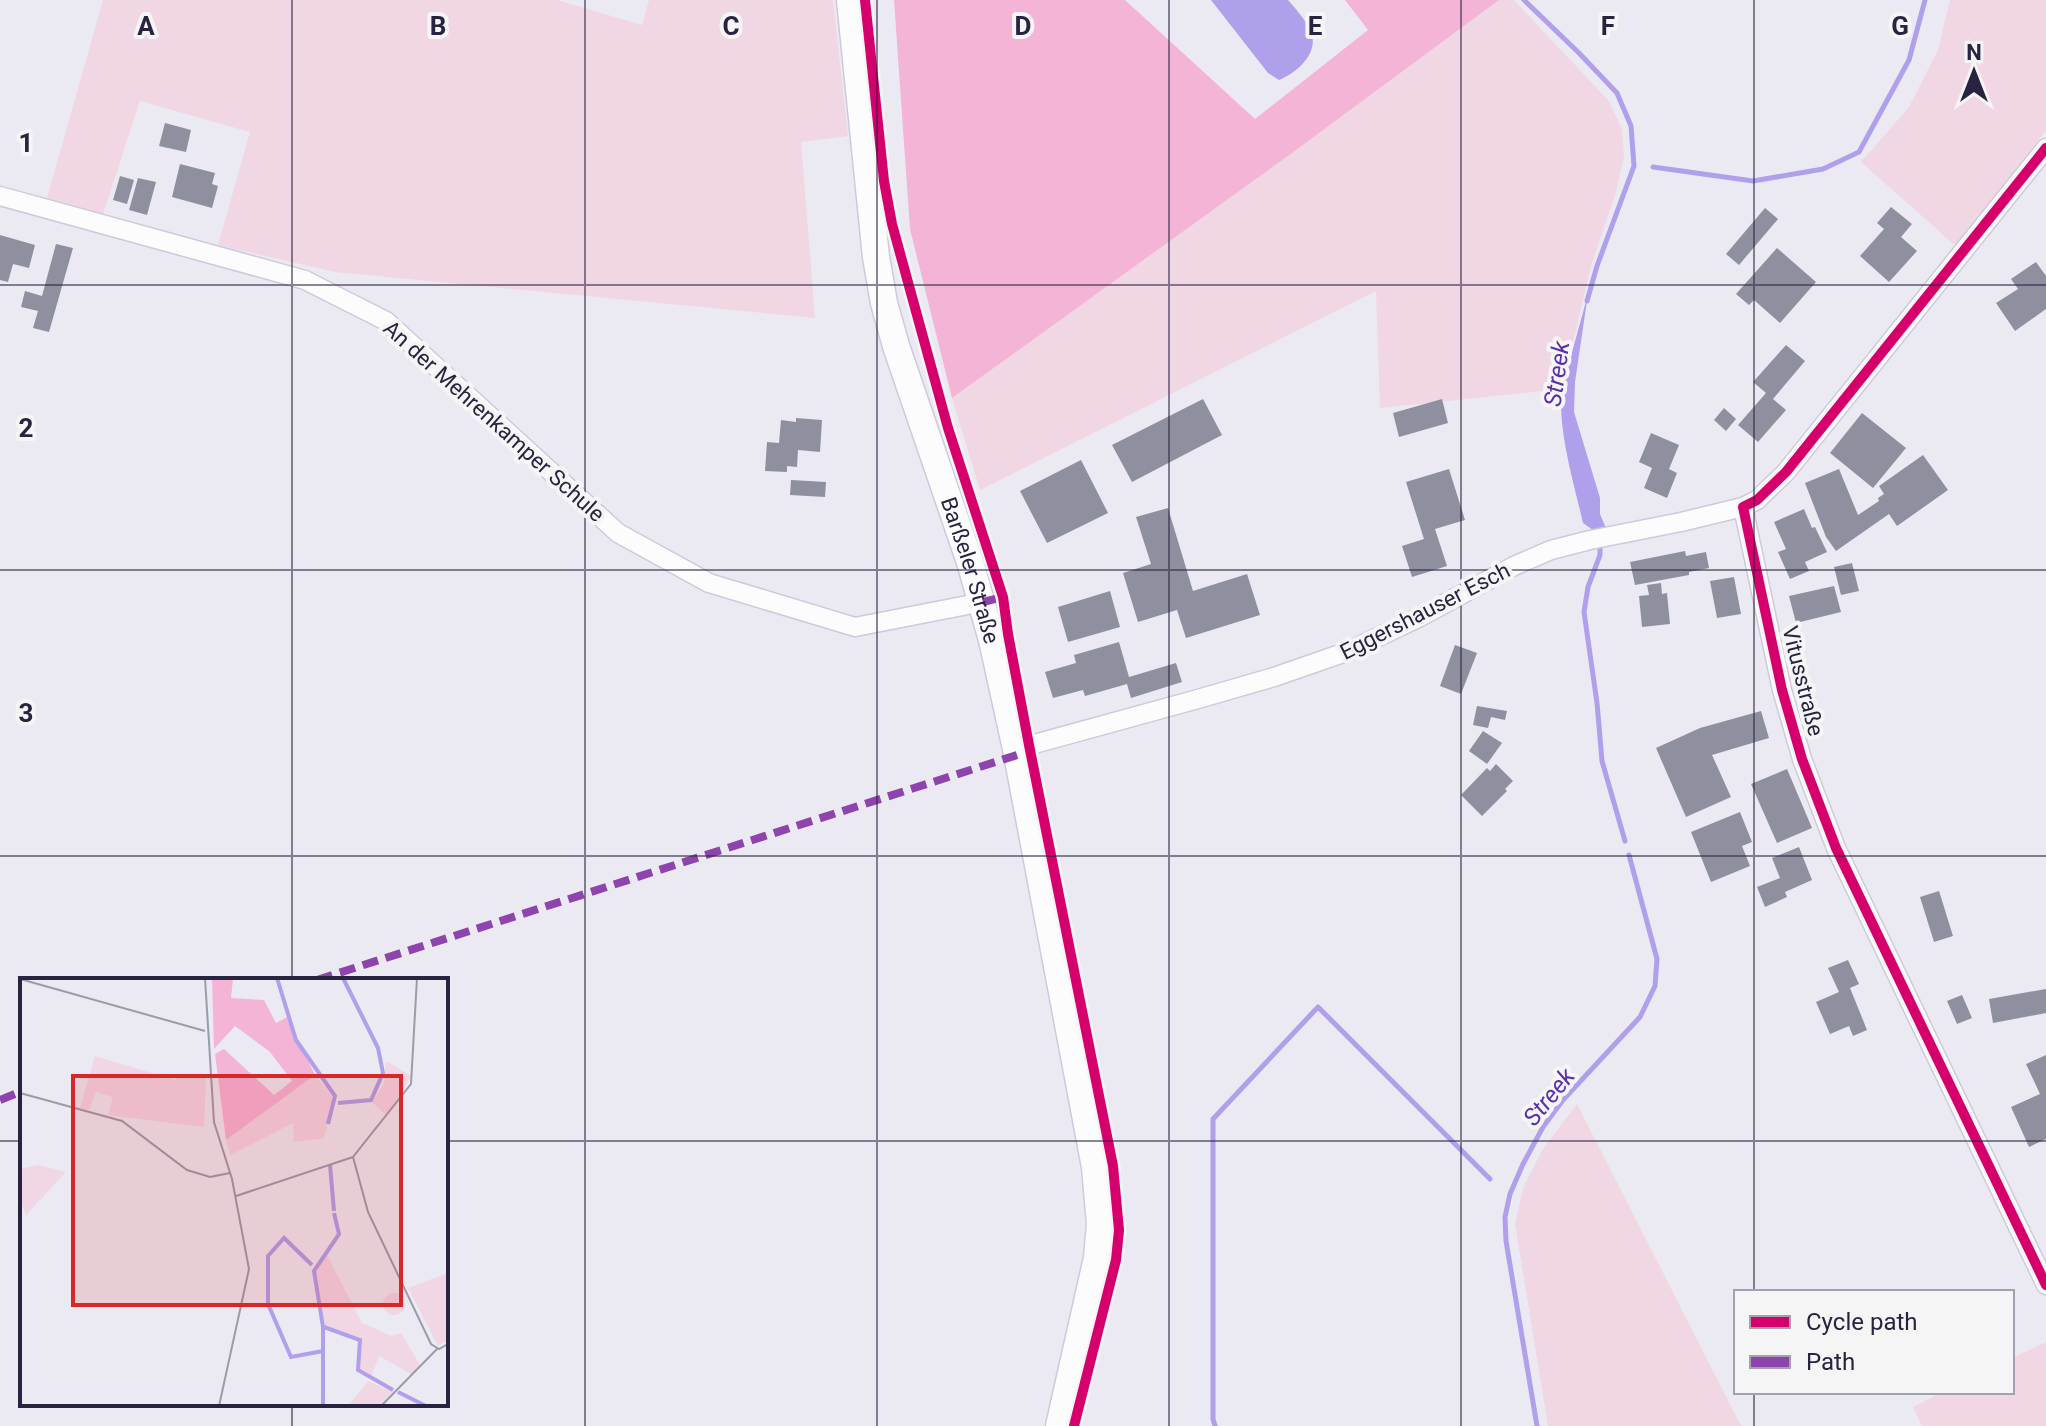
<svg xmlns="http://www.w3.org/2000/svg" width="2046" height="1426" font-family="Roboto,sans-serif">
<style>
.green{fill:#f1d6e4}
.forest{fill:#f4b4d5}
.water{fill:#b09feb}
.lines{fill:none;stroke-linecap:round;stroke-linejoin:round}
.stream{stroke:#b09feb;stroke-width:5}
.building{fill:#8e90a0}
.street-casing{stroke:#cdcadd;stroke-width:21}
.secondary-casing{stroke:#cdcadd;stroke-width:29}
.street{stroke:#fcfcfd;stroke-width:18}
.secondary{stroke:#fcfcfd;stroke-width:26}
.quiet{stroke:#8e44ad;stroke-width:8;stroke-dasharray:16 8;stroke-linecap:butt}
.cycleway-casing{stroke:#f5f5f5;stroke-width:15}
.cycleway{stroke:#d6006c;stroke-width:10}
.grid{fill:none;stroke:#292341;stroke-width:2;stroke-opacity:0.55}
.labels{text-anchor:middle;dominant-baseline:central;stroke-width:8;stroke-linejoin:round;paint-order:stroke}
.street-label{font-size:22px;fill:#292341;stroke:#f5f5f5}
.water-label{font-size:24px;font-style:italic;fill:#5930ab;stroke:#f5f5f5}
.inset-river{fill:none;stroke:#b09feb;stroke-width:4}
.inset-road{fill:none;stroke:#9d9aab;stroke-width:2}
.view{fill:#d62828;fill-opacity:0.15;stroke:#d62828;stroke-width:4}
.inset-edge{fill:none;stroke:#292341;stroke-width:4}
.grid-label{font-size:26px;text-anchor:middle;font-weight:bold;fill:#292341;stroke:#f5f5f5;stroke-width:8;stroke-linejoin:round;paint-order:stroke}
</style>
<rect width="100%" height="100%" fill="#ebeaf2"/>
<g class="green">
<polygon points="103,0 557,0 642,25 649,0 833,0 848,136 801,142 815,318 335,272 218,245 250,132 140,101 103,214 47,198"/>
<polygon points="1499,0 1514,0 1608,100 1622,129 1624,157 1616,192 1591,266 1562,389 1380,408 1376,291 980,490 952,398 1292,153"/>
<polygon points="1950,0 2046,0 2046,130 1957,247 1861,162 1909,107 1938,50"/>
<polygon points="1577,1104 1741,1426 1548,1426 1515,1224 1523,1188 1543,1149"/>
<polygon points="2046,1342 2046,1426 1922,1426 1913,1407 1943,1392 2012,1392 2012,1358"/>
</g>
<polygon class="forest" points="894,0 1125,0 1255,119 1368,30 1345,0 1499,0 1292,153 952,398 910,229"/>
<g class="water">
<path d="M 1211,0 L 1288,0 C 1295,8 1303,17 1308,26 C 1323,49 1300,71 1279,80 L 1268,73 Z"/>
<path d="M 1588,294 L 1575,382 L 1574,412 L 1600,498 L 1600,514 L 1606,528 L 1593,530 L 1583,523 C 1574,483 1557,428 1562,389 Z"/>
</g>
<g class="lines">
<g class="stream">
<polyline points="1524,0 1579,53 1617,93 1631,126 1634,166 1597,266 1587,301"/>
<polyline points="1653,167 1753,181 1823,169 1859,152 1909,60 1925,0"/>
<polyline points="1600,541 1600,555 1588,587 1584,612 1597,703 1602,761 1625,841"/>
<polyline points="1215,1426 1213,1419 1213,1119 1318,1007 1490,1179"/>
<polyline points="1537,1426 1506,1241 1505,1217 1510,1194 1523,1164 1543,1127 1563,1100 1640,1017 1655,986 1657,959 1629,855"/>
</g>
</g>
<g class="building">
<polygon points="165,123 191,130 186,152 159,146"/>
<polygon points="180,164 215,173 212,184 218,186 212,208 172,197"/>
<polygon points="120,176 134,180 127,204 113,200"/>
<polygon points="138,178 156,182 147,215 129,210"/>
<polygon points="1891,207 1912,224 1901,237 1917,251 1889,282 1860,256 1884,229 1877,223"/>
<polygon points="1765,208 1778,219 1739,265 1726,254"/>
<polygon points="0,235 35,245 29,268 13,264 8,282 0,280"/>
<polygon points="56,244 73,248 49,332 33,328 38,311 21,307 25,291 42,296"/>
<polygon points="1777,248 1816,282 1780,323 1754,300 1749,305 1736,294"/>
<polygon points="2036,262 2046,276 2046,309 2015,331 1996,303 2018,289 2011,279"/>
<polygon points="1786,345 1805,361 1773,399 1786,410 1758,442 1738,425 1766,393 1753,382"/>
<polygon points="1203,399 1222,435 1132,482 1112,445"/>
<polygon points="1442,399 1448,423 1399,437 1393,413"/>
<polygon points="1724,408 1736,419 1726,431 1714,420"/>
<polygon points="1862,413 1906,448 1873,488 1830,453"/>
<polygon points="796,418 822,420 820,452 798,450 797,467 787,466 787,472 765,471 767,442 779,443 781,420 796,422"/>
<polygon points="1651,433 1679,445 1669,469 1677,473 1667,498 1644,488 1652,468 1639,462"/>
<polygon points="1923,455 1948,490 1897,526 1889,514 1836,551 1826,537 1805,483 1839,469 1858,515 1879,501 1878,498 1884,494 1879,486"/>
<polygon points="1081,460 1108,513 1047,543 1020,491"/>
<polygon points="1449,469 1465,520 1435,529 1447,566 1412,577 1402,546 1424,539 1406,482"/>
<polygon points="791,480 826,482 825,497 790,495"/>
<polygon points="1168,508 1193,591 1247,574 1260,615 1186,638 1177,610 1138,622 1123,573 1151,564 1136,517"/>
<polygon points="1804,509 1812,528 1815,527 1827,552 1805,562 1809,571 1790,579 1778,552 1786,549 1774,522"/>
<polygon points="1685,551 1686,556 1706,552 1709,568 1689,572 1689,575 1635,585 1630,562"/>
<polygon points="1852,563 1859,591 1841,595 1834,567"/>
<polygon points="1734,577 1741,614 1717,618 1710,581"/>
<polygon points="1661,583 1662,594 1667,593 1670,624 1642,627 1639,596 1649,595 1647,585"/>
<polygon points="1834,586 1841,612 1796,623 1789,596"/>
<polygon points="1110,591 1120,627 1068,642 1058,607"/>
<polygon points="1119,642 1129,677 1176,663 1182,682 1131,698 1127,684 1085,696 1083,690 1053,698 1045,672 1076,663 1074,655"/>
<polygon points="1455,645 1477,653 1461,694 1440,686"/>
<polygon points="1477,706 1507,711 1505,720 1491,717 1488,728 1473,725"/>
<polygon points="1761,711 1769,738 1712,755 1731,797 1686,817 1656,748 1700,728"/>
<polygon points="1483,731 1502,743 1487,764 1469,751"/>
<polygon points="1496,764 1513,781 1505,789 1507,791 1482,816 1461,795 1487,768 1490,771"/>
<polygon points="1787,769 1812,828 1777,843 1751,784"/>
<polygon points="1740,812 1752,842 1742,846 1750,866 1711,882 1691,832"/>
<polygon points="1799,847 1812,880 1785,892 1787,897 1765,907 1757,887 1780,878 1772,858"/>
<polygon points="1939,891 1953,936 1934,942 1920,897"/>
<polygon points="1848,960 1859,984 1850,988 1867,1030 1853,1036 1849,1026 1830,1034 1816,1002 1839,992 1828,968"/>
<polygon points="2046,989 2046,1013 1993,1023 1989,999"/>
<polygon points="1962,995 1972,1018 1957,1024 1947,1001"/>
<polygon points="2046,1055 2046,1139 2029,1147 2011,1107 2040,1094 2026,1064"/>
</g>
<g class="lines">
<g class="street-casing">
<g id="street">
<polyline points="2046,148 1786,472 1757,500 1743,507 1782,690 1802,759 1836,848 2046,1285"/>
<polyline points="0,196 305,280 386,321 618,533 709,583 855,627 983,602"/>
<polyline points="1016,749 1198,699 1274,677 1349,651 1418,618 1514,566 1551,550 1590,540 1681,522 1743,507"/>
</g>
</g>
<g class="secondary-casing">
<g id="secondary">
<path id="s1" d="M 850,0 L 876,257 L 884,303 L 896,346 L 970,562 L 992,640 L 1016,749 L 1095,1167 L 1100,1224 L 1097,1258 L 1059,1426"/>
</g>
</g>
<use href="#street" class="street"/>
<use href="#secondary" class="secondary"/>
<g class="quiet">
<polyline points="983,602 1003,597"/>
<polyline points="317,980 1017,755"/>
<polyline points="0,1100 22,1091"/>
</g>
<g class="cycleway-casing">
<g id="cycleway">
<polyline points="865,0 884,181 892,224 948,428 1003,597 1008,634 1029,745 1113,1166 1119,1230 1116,1260 1074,1426"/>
<polyline points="2046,148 1786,472 1757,500 1743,507 1782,690 1802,759 1836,848 2046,1285"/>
</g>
</g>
<use href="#cycleway" class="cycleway"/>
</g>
<path class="grid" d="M 292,0 L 292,980M 585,0 L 585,1426M 877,0 L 877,1426M 1169,0 L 1169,1426M 1461,0 L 1461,1426M 1754,0 L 1754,1292M 0,285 L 2046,285M 0,570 L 2046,570M 0,856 L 2046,856M 0,1141 L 22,1141M 446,1141 L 2046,1141M 1754,1392 L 1754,1426M 292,1404 L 292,1426"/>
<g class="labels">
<g class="street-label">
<text transform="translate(494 421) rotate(42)">An der Mehrenkamper Schule</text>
<text stroke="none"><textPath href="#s1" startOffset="586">Barßeler Straße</textPath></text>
<text transform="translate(1425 611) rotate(-27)">Eggershauser Esch</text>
<text transform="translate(1803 681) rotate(76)">Vitusstraße</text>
</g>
<g class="water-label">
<text transform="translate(1557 374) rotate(-82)">Streek</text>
<text transform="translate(1549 1097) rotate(-51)">Streek</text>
</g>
</g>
<g transform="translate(20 978)">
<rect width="428" height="428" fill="#ebeaf2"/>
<path d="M 75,78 L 155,102 L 158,96 L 186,96 L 184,149 L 88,137 L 93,119 L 76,114 L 69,132 L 60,130 ZM 366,83 L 391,98 L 367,138 L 352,124 L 364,106 ZM 295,97 L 313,119 L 304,160 L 274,164 L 273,145 L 210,177 L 206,162 ZM 18,187 L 46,194 L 6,237 L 0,222 L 0,191 ZM 306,275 L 342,345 L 372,358 L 381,355 L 400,387 L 391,396 L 359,378 L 350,401 L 339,390 L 341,361 L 305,348 L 296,294 ZM 428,295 L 428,362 L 418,368 L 388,310 ZM363 326a11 11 0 1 1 22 0a11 11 0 1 1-22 0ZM 348,403 L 372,414 L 358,428 L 328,428 Z" fill="#f1d6e4"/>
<path d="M 192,0 L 213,0 L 211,20 L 244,22 L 256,45 L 267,39 L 295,97 L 206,162 L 195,76 L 204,71 L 254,117 L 272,103 L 250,74 L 215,48 L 194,71 Z" fill="#f4b4d5"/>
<path class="inset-river" d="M 257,0 L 276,62 L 315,118 L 308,146M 318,125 L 351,122 L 363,95 L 358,70 L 323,0M 310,187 L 314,233M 292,287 L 264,260 L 248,278 L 248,326 L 271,379 L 303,373M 304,349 L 340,362 L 338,392 L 373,412M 378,414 L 406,428M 303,428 L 303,349 L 294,293 L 319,256 L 314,235"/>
<path class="inset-road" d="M 185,0 L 194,144 L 212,201 L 229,291 L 199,428M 397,0 L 391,106 L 333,179 L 348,234 L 411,366 L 419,371 L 428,366M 0,1 L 185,53M 0,115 L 102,143 L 167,192 L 190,199 L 210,195M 216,218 L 333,179M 361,428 L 418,370"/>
<path class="view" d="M 53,98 L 381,98 L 381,327 L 53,327 Z"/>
<rect width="428" height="428" class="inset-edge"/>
</g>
<g class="grid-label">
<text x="146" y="35">A</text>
<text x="438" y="35">B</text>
<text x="731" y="35">C</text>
<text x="1023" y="35">D</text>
<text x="1315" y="35">E</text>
<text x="1608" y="35">F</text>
<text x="1900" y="35">G</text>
<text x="26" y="152">1</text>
<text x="26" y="437">2</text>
<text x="26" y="722">3</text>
</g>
<rect x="1734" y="1290" width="280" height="104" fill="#f5f5f5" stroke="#a3a1ad" stroke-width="2"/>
<rect x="1750" y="1316" width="40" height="12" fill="#d6006c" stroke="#a3a1ad" stroke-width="2"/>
<text x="1806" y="1330" font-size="24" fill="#292341">Cycle path</text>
<rect x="1750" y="1356" width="40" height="12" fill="#8e44ad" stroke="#a3a1ad" stroke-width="2"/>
<text x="1806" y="1370" font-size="24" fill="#292341">Path</text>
<g transform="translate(1974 72)" stroke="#f5f5f5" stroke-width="6" paint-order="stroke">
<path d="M0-6L14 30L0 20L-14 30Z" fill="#292341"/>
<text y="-12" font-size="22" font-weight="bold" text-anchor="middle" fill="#292341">N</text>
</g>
</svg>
